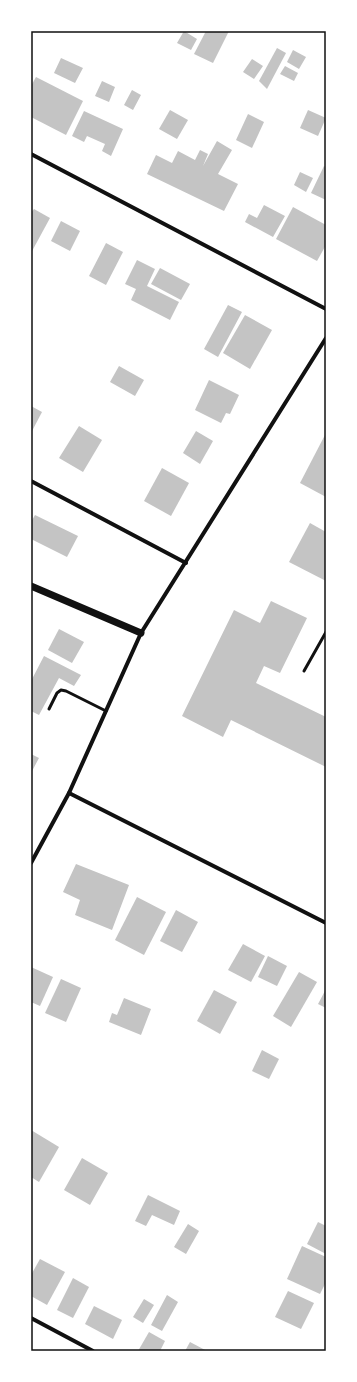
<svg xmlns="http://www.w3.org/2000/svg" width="357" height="1382" font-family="'Crimson Pro',serif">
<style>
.building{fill:#c4c4c4}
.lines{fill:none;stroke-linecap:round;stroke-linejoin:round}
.service{stroke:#111;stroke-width:3}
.minor{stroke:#111;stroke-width:4}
.tertiary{stroke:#111;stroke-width:7}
.neatline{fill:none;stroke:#111;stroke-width:1.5}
</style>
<rect width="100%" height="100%" fill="#fff"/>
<g class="building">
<polygon points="184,31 197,39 191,50 177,43"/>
<polygon points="206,31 229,31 213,63 194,54"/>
<polygon points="277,48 286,53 267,89 259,81"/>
<polygon points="293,50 306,57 299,69 287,62"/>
<polygon points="61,58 83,68 75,83 54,73"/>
<polygon points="252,59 263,66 254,79 243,72"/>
<polygon points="285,66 298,73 294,81 280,74"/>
<polygon points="36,77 83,101 66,135 31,117 31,86"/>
<polygon points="102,81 115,87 109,102 95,96"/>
<polygon points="132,90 141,95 133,110 124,105"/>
<polygon points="170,110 188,120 177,139 159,129"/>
<polygon points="308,110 326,118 318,136 300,128"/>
<polygon points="84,111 123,129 111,156 102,151 105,144 87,136 84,142 72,136"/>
<polygon points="248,114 264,122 252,148 236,140"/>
<polygon points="217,141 232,150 218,174 238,184 224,211 147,174 156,155 172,163 178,151 195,160 200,150 208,154 203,166"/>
<polygon points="324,166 326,167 326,200 311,193"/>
<polygon points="300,172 313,178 306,192 294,185"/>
<polygon points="264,205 285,216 273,237 245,222 249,214 257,218"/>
<polygon points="293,207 326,225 326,245 317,261 276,239"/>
<polygon points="34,209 50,218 31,253 31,213"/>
<polygon points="61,221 80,231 70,251 51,241"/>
<polygon points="106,243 123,252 106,285 89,276"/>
<polygon points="137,260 155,269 147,286 179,302 170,320 131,300 136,289 125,284"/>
<polygon points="160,268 190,284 181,300 151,284"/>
<polygon points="228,305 242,312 218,357 204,349"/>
<polygon points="245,315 272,330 250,369 223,353"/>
<polygon points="119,366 144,380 135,396 110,382"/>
<polygon points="209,380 239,395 230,414 226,413 221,423 195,410"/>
<polygon points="31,406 42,412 31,433"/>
<polygon points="79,426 102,440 83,472 59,458"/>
<polygon points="196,431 213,441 200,464 183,453"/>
<polygon points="326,433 326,497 300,483"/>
<polygon points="162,468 189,483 171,516 144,501"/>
<polygon points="35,515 78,536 67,557 31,539 31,522"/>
<polygon points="310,523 326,532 326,581 289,562"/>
<polygon points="271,601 307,618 280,673 264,666 256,683 326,717 326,767 231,720 223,737 182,716 234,610 260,623"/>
<polygon points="59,629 84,642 72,663 48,650"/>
<polygon points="44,656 81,675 74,686 59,678 39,715 31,711 31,681"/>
<polygon points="31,754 39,758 31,773"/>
<polygon points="76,864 129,885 112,930 75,915 80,900 63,892"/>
<polygon points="137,897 166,912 144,955 115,940"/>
<polygon points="176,910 198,922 182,952 160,941"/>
<polygon points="243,944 265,956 251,982 228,970"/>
<polygon points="268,956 287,966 277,986 258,977"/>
<polygon points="31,967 53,977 40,1006 31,1002"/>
<polygon points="299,972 317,982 291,1027 273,1016"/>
<polygon points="61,979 81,988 66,1022 45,1013"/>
<polygon points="326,989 326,1008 318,1004"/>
<polygon points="214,990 237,1002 220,1034 197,1021"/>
<polygon points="124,998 151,1009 141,1035 109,1022 112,1013 117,1015"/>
<polygon points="262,1050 279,1059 269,1079 252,1071"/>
<polygon points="31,1130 59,1147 39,1182 31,1177"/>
<polygon points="82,1158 108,1173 90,1205 64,1190"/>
<polygon points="148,1195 180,1211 174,1225 152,1215 146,1226 135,1221"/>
<polygon points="318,1222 326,1226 326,1254 307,1244"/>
<polygon points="188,1224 199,1231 186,1254 174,1247"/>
<polygon points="302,1246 326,1257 326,1282 320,1294 287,1279"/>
<polygon points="40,1259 65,1272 47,1305 31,1296 31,1275"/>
<polygon points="73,1278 89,1287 73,1318 57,1310"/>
<polygon points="288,1291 314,1303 301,1329 275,1317"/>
<polygon points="167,1295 178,1302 162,1331 151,1325"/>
<polygon points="144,1299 154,1305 143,1323 133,1317"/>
<polygon points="94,1306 122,1320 113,1339 85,1324"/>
<polygon points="149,1332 165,1341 160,1351 138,1351"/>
<polygon points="190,1342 207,1351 185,1351"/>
</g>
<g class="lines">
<g class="service">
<polyline points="304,671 326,632"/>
<polyline points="49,709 57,693 61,690 66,691 106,711"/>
</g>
<g class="minor">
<polyline points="31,154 326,309"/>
<polyline points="31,481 186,563"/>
<polyline points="69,793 326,923"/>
<polyline points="31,863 69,793 141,633 326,338"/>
<polyline points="31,1318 93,1351"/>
</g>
<polyline class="tertiary" points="31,586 141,633"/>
</g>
<rect width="357" height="1382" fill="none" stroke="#ffffff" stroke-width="64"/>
<rect x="32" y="32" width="293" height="1318" class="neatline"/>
</svg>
